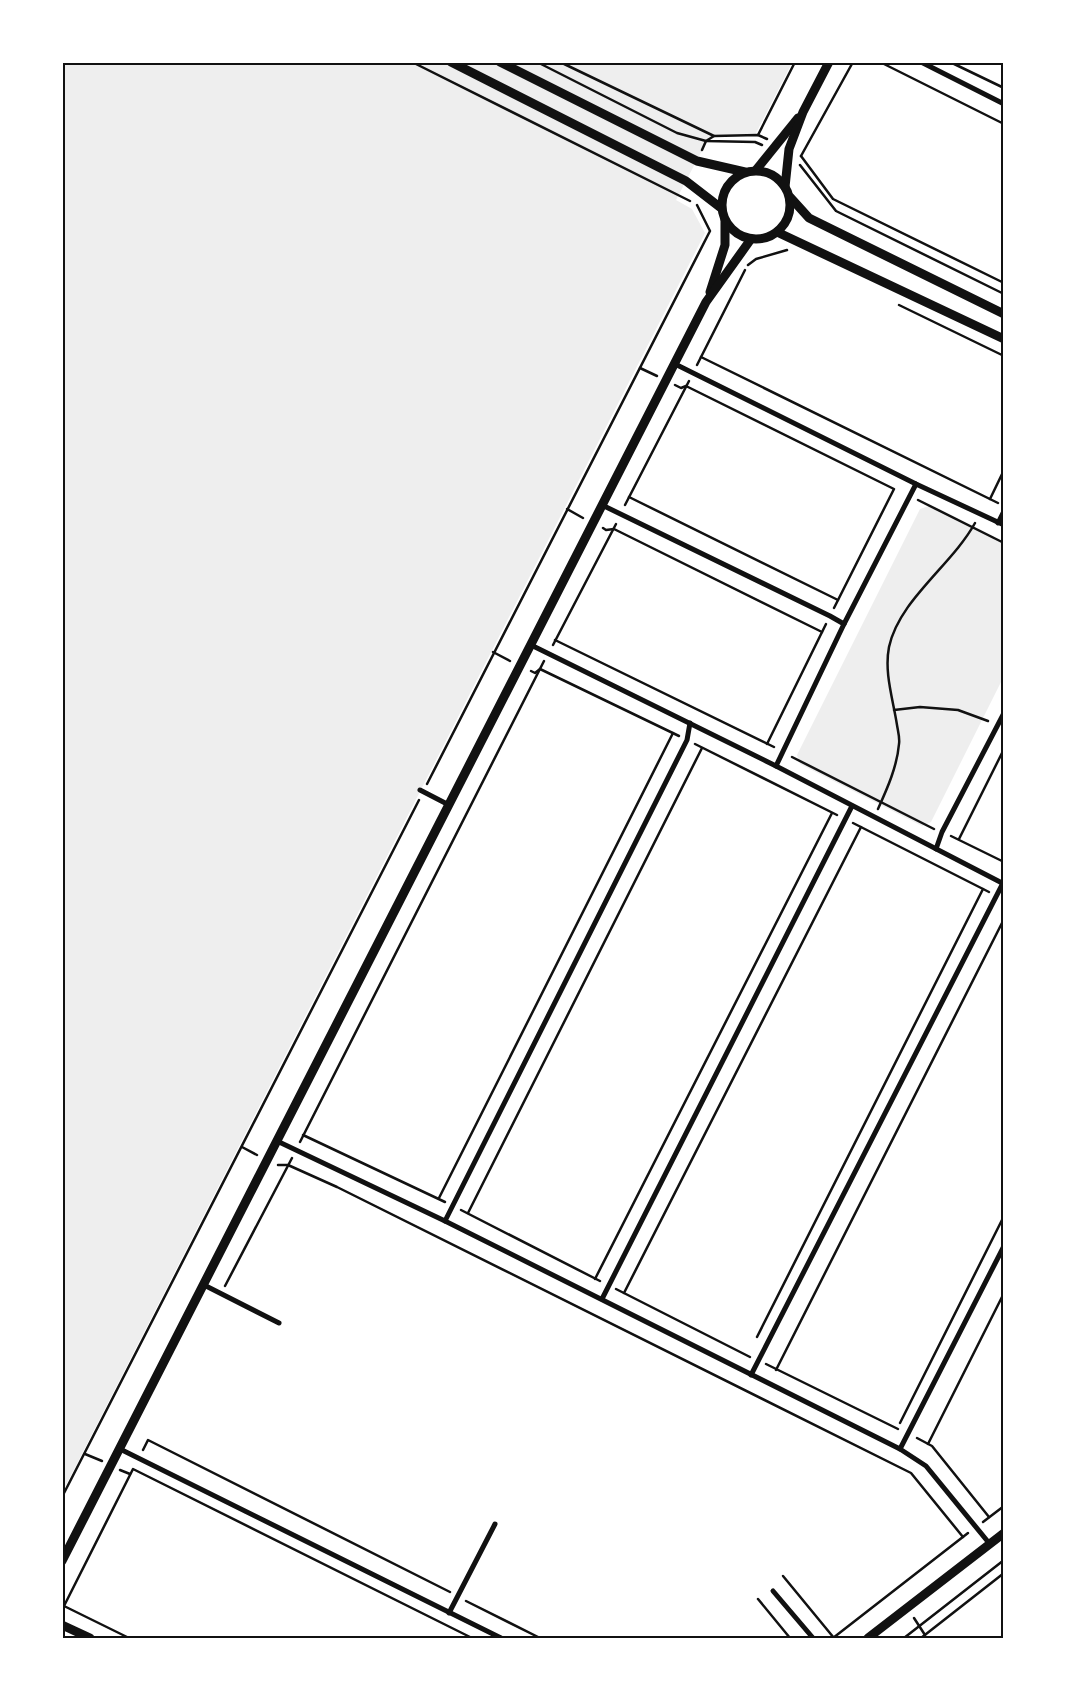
<svg xmlns="http://www.w3.org/2000/svg" width="1066" height="1701" font-family="'Crimson Pro',serif">
<style>
.green{fill:#eee}
.lines{fill:none;stroke-linecap:round;stroke-linejoin:round}
.path{stroke:#111;stroke-width:2.5}
.minor{stroke:#111;stroke-width:5}
.tertiary{stroke:#111;stroke-width:9}
.neatline{fill:none;stroke:#111;stroke-width:2}
</style>
<rect width="100%" height="100%" fill="#fff"/>
<g class="green">
<polygon points="63,63 792,63 755,135 709,137 676,200 692,209 705,233 63,1491"/>
<polygon points="929,506 1003,543 1003,678 931,822 922,826 800,764 797,755 920,509"/>
</g>
<g class="lines">
<g class="path">
<polyline points="412,62 690,201"/>
<polyline points="537,62 677,133 706,141 755,142 762,145"/>
<polyline points="560,62 714,136 758,135 767,139"/>
<polyline points="880,62 1004,124"/>
<polyline points="950,62 1004,88"/>
<polyline points="758,135 795,62"/>
<polyline points="702,150 706,141 714,136"/>
<polyline points="801,156 833,199 1004,283"/>
<polyline points="801,156 853,62"/>
<polyline points="800,165 836,211 1004,294"/>
<polyline points="748,265 756,259 787,250"/>
<polyline points="899,305 1004,356"/>
<polyline points="701,357 998,503"/>
<polyline points="697,365 745,270"/>
<polyline points="640,368 657,376"/>
<polyline points="675,385 681,388 686,386 894,489 834,608"/>
<polyline points="629,497 838,600"/>
<polyline points="990,499 1004,470"/>
<polyline points="918,500 1004,543"/>
<polyline points="625,505 689,381"/>
<polyline points="567,509 583,518"/>
<polyline points="603,528 606,530 614,529 822,632"/>
<polyline points="555,640 774,747"/>
<polyline points="553,645 616,524"/>
<polyline points="493,652 510,661"/>
<polyline points="531,671 535,673 540,669 679,736"/>
<polyline points="894,710 920,707 958,710 988,721"/>
<polyline points="695,744 837,815"/>
<polyline points="767,744 826,624"/>
<polyline points="792,757 934,829"/>
<polyline points="427,784 710,231 697,205"/>
<path d="M 878,809 C 887,789 897,767 899,744 C 900,738 898,731 897,725 C 893,699 884,673 889,647 C 899,600 952,565 975,523"/>
<polyline points="853,823 989,892"/>
<polyline points="951,836 1004,862"/>
<polyline points="959,839 1004,749"/>
<polyline points="303,1135 445,1202"/>
<polyline points="300,1142 544,661"/>
<polyline points="242,1147 257,1155"/>
<polyline points="278,1165 288,1165 337,1187 911,1473 963,1537"/>
<polyline points="439,1198 673,733"/>
<polyline points="461,1210 600,1281"/>
<polyline points="468,1213 702,748"/>
<polyline points="595,1279 832,813"/>
<polyline points="225,1286 292,1158"/>
<polyline points="616,1289 750,1357"/>
<polyline points="624,1293 861,827"/>
<polyline points="757,1337 983,889"/>
<polyline points="766,1364 898,1429"/>
<polyline points="776,1370 1004,919"/>
<polyline points="900,1423 1004,1216"/>
<polyline points="917,1438 932,1446 989,1517"/>
<polyline points="928,1444 1004,1293"/>
<polyline points="143,1450 148,1440 450,1592"/>
<polyline points="85,1454 102,1461"/>
<polyline points="120,1470 130,1474"/>
<polyline points="62,1497 419,800"/>
<polyline points="983,1522 1004,1506"/>
<polyline points="783,1576 834,1638"/>
<polyline points="758,1599 790,1638"/>
<polyline points="466,1601 540,1638"/>
<polyline points="64,1606 133,1469 472,1638"/>
<polyline points="62,1609 64,1606 129,1638"/>
<polyline points="914,1618 925,1635"/>
<polyline points="833,1638 968,1533"/>
<polyline points="904,1638 1004,1560"/>
<polyline points="921,1638 1004,1573"/>
</g>
<g class="minor">
<polyline points="921,62 1004,104"/>
<polyline points="675,364 916,484 1004,525"/>
<polyline points="602,505 830,616 844,624"/>
<polyline points="998,523 1004,511"/>
<polyline points="531,645 776,766 1004,884"/>
<polyline points="776,766 844,624 916,484"/>
<polyline points="420,790 449,805"/>
<polyline points="936,849 942,832 1004,713"/>
<polyline points="277,1141 445,1221 900,1449 926,1466 989,1543"/>
<polyline points="445,1221 687,740 690,723"/>
<polyline points="204,1285 279,1323"/>
<polyline points="602,1299 852,806"/>
<polyline points="751,1375 1003,883"/>
<polyline points="120,1449 501,1638"/>
<polyline points="900,1449 1004,1246"/>
<polyline points="773,1591 813,1638"/>
<polyline points="449,1613 495,1524"/>
</g>
<g class="tertiary">
<polyline points="451,62 686,181 721,208"/>
<polyline points="500,62 697,161 745,172"/>
<polyline points="756,170 798,118"/>
<circle cx="756" cy="205" r="34"/>
<polyline points="785,187 789,149 803,112 829,62"/>
<polyline points="790,197 809,218 1004,314"/>
<polyline points="777,232 1004,339"/>
<polyline points="710,292 725,245 725,220"/>
<polyline points="62,1561 706,302 751,239"/>
<polyline points="62,1625 90,1638"/>
<polyline points="868,1638 1004,1533"/>
</g>
</g>
<rect width="1066" height="1701" fill="none" stroke="#ffffff" stroke-width="128"/>
<rect x="64" y="64" width="938" height="1573" class="neatline"/>
</svg>
